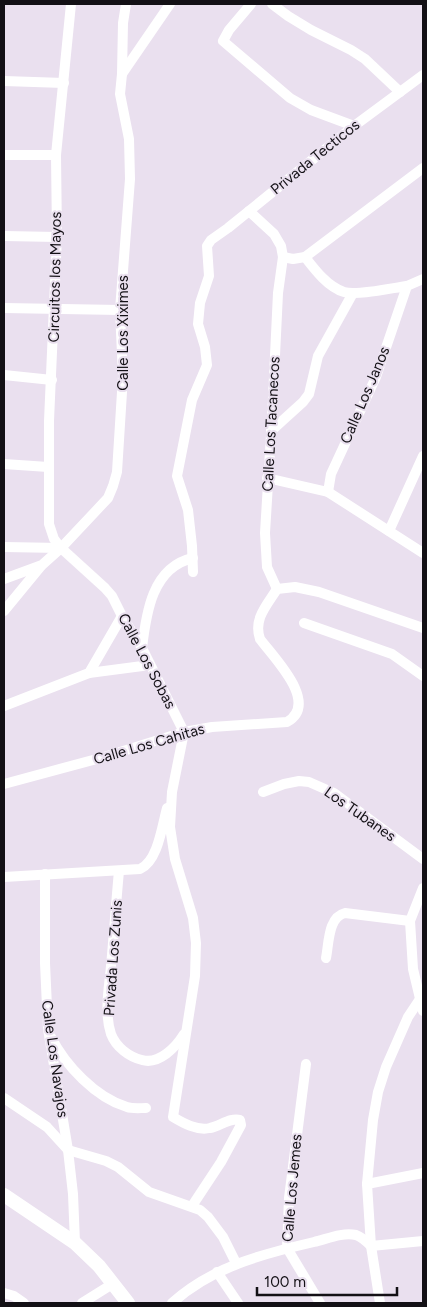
<svg xmlns="http://www.w3.org/2000/svg" width="427" height="1307" font-family="Figtree,sans-serif">
<style>
.lines{fill:none;stroke-linecap:round;stroke-linejoin:round}
.street{stroke:#fff;stroke-width:10}
.secondary{stroke:#fff;stroke-width:14}
.labels{text-anchor:middle;dominant-baseline:central;stroke-width:4;stroke-linejoin:round;paint-order:stroke}
.street-label{font-size:15px;fill:#131015;stroke:#eae0ef}
</style>
<rect width="100%" height="100%" fill="#eae0ef"/>
<g class="lines">
<g class="street">
<path d="M 71,4 L 56,155 L 57,237 L 49,421 L 49,524 L 54,539 L 61,548 L 105,588 L 112,596 L 122,616 L 142,648 L 184,732 L 172,792 L 170,827 L 175,859 L 193,918 L 196,943 L 195,976 L 173,1117 C 183,1123 197,1131 210,1128 C 220,1126 231,1117 240,1120 L 241,1125 L 221,1162 L 192,1206"/>
<polyline points="251,4 229,30 223,41 290,98 311,110 354,126"/>
<polyline points="272,4 288,16 311,30 351,50 365,59 400,92"/>
<polyline points="122,74 170,4"/>
<polyline points="4,81 64,83"/>
<polyline points="4,155 56,155"/>
<polyline points="249,211 274,234 281,246 283,257 278,293 272,418 265,533 267,567 277,589"/>
<polyline points="4,236 57,237"/>
<polyline points="283,257 293,259 305,257 423,168"/>
<path d="M 305,257 C 315,270 328,287 344,292 C 357,296 392,288 407,286"/>
<polyline points="4,308 120,310"/>
<polyline points="4,375 52,380"/>
<polyline points="271,431 303,402 309,394 318,356 353,293"/>
<polyline points="4,464 48,467"/>
<polyline points="267,478 328,492 423,553"/>
<polyline points="328,492 331,474 376,377 407,286 423,279"/>
<polyline points="389,531 423,456"/>
<polyline points="4,547 61,548"/>
<polyline points="193,572 192,546 188,510 177,476 192,400 207,365 205,347 198,324 200,303 209,276 207,246 211,240 228,228 354,126 423,75"/>
<polyline points="4,579 42,565 61,548 108,498 113,486 117,472 123,376 120,310 130,179 129,139 120,94 122,74 123,23 126,4"/>
<polyline points="4,611 41,566"/>
<polyline points="304,623 392,654 423,676"/>
<path d="M 142,648 C 146,614 152,567 193,558"/>
<polyline points="89,673 150,665"/>
<polyline points="4,706 89,673 122,616"/>
<path d="M 4,784 L 104,757 L 184,732 L 212,727 L 287,722 C 320,703 274,658 260,639 C 253,619 267,605 277,589 L 295,587 L 319,592 L 423,628"/>
<polyline points="263,792 284,784 299,781 309,782 334,793 423,859"/>
<path d="M 119,871 C 116,903 114,934 111,966 C 109,988 104,1013 111,1034 C 116,1047 129,1057 142,1060 C 159,1065 176,1047 184,1034"/>
<polyline points="45,874 45,963 48,1029 68,1150 73,1194 75,1243"/>
<path d="M 4,877 L 140,869 C 158,861 162,826 167,808"/>
<polyline points="423,888 410,921 413,969 423,1011"/>
<path d="M 326,958 C 329,943 328,917 345,913 L 410,921"/>
<path d="M 51,1037 C 65,1065 96,1098 127,1107 C 133,1109 140,1108 146,1108"/>
<polyline points="306,1064 289,1198 287,1248 320,1303"/>
<polyline points="4,1098 47,1127 68,1150 106,1161 118,1167 149,1192 200,1210 208,1217 223,1237 236,1263"/>
<polyline points="367,1184 423,1173"/>
<polyline points="217,1272 238,1303"/>
<polyline points="4,1293 14,1296 24,1303"/>
<polyline points="82,1303 114,1283"/>
<path d="M 172,1303 C 212,1267 262,1254 314,1242 C 327,1239 342,1232 356,1235 C 362,1237 367,1242 371,1246 L 423,1241"/>
<polyline points="380,1303 371,1246 367,1184 373,1120 378,1092 386,1067 408,1017 420,999 423,999"/>
</g>
<polyline class="secondary" points="4,1195 75,1243 99,1266 128,1303"/>
</g>
<g class="labels">
<g class="street-label">
<text transform="translate(315 157) rotate(-39)">Privada Tecticos</text>
<text transform="translate(55 277) rotate(-89)">Circuitos los Mayos</text>
<text transform="translate(123 333) rotate(-90)">Calle Los Xiximes</text>
<text transform="translate(365 395) rotate(-67)">Calle Los Janos</text>
<text transform="translate(271 424) rotate(-87)">Calle Los Tacanecos</text>
<text transform="translate(147 661) rotate(62)">Calle Los Sobas</text>
<text transform="translate(149 744) rotate(-16)">Calle Los Cahitas</text>
<text transform="translate(360 814) rotate(35)">Los Tubanes</text>
<text transform="translate(113 958) rotate(-86)">Privada Los Zunis</text>
<text transform="translate(55 1059) rotate(82)">Calle Los Navajos</text>
<text transform="translate(292 1188) rotate(-85)">Calle Los Jemes</text>
</g>
</g>
<rect width="427" height="1307" fill="none" stroke="#131015" stroke-width="10"/>
<path d="M257 1287v8h140v-8" fill="none" stroke="#131015" stroke-width="2.5"/>
<text x="264" y="1287" font-size="15" fill="#131015" stroke="#eae0ef" stroke-width="4" paint-order="stroke">100 m</text>
</svg>
